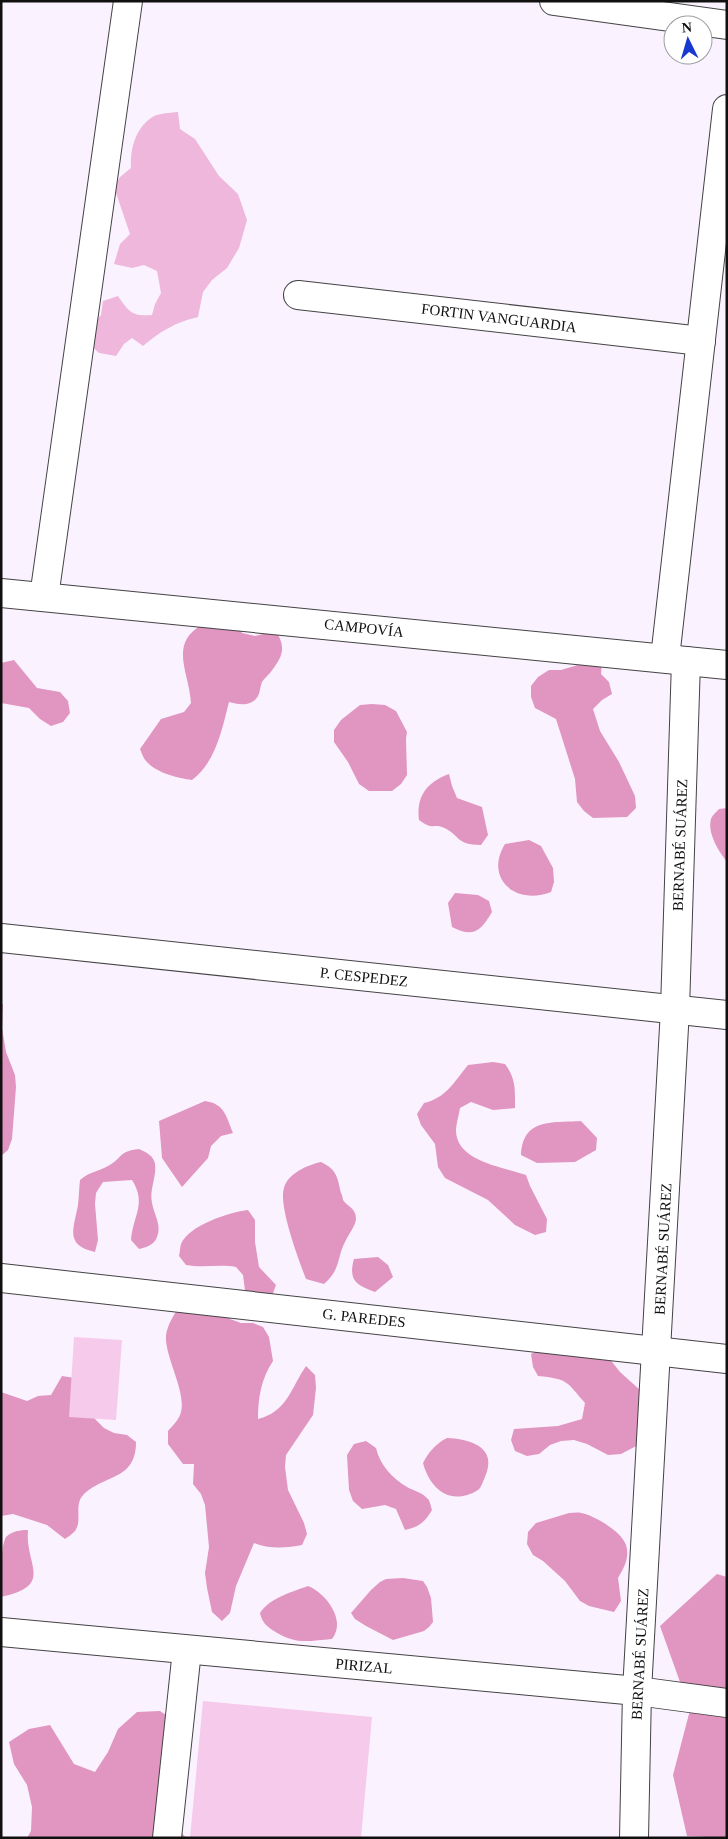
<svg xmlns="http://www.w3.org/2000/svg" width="728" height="1839" font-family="'Times New Roman',serif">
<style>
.green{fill:#eeb7db}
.forest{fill:#e195c1}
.pitch{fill:#f5caeb}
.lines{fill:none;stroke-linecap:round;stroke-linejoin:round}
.minor-casing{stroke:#434343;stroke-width:30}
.minor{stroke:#fff;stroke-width:28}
.labels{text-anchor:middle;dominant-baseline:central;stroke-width:5;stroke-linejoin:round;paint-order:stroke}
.street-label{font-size:15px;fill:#101010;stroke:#fff}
</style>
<rect width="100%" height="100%" fill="#fbf2ff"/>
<path class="green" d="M 178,112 L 180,129 L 195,139 L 219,176 L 238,194 L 247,220 L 239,248 L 227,268 L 212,280 L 203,292 L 198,317 C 174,323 161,331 143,346 L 132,338 L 124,344 L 116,356 L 99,353 L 88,343 L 93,324 L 101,315 L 103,301 L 118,296 C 128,311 132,317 152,315 L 155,304 L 161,293 L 157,271 L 144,265 L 132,268 L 114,264 L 120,244 L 130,234 L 114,187 L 120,177 L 131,168 C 130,150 135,129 151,118 C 158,113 169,113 178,112 Z"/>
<g class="forest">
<path d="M 203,624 L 236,624 L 242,633 L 255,636 L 276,631 C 287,649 282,657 270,673 C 268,675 264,679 262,682 C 259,689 261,697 252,702 C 245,706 236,704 229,702 C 222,729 216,762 192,780 C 178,778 156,773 146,761 C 143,758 142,753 140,749 L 161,719 L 184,712 L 191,703 C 189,671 168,644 203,624 Z"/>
<polygon points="14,660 37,688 60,692 68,701 70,713 63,722 51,726 40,719 29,708 1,703 1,663"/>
<polygon points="588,662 602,662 601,674 609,682 612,694 602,700 593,709 600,731 619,762 635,796 636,808 627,817 593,818 584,811 577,802 575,779 556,719 535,708 531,697 531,686 538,677 549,670 561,670"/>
<polygon points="372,704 385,705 396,711 407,732 406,739 407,775 401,784 392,791 369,791 359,784 348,762 334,742 334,730 341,720 360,705"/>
<path d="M 449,774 L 452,786 L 457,798 L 482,807 L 488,835 L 481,845 C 455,845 460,834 442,827 C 438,825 434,827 430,826 C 426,825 422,822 419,820 C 416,796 427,782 449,774 Z"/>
<path d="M 727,808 L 727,862 C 719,852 707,833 711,819 C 712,816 716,812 719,809 Z"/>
<path d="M 529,840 L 541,846 L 553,868 L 554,882 L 551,892 C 515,906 484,878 505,844 Z"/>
<path d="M 455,893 L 478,895 L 489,901 L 492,912 C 481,931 473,938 452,927 L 448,903 Z"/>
<polygon points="1,1004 3,1004 2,1028 6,1052 15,1075 16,1087 12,1139 8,1150 1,1156"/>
<path d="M 493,1062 L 505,1064 C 516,1079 515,1089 515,1108 L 493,1110 L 471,1102 L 460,1108 C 459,1115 456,1124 456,1131 C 457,1162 504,1167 526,1175 L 530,1186 L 547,1219 L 546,1232 L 535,1235 L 515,1225 L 488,1200 L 445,1178 L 438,1167 L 435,1144 L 421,1125 L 417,1114 L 424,1103 C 446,1098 454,1082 468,1065 Z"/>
<path d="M 205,1101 C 225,1104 226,1116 233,1133 L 221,1136 L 211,1146 L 208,1158 L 182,1187 L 162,1158 L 159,1121 Z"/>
<path d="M 581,1121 L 597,1138 L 596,1150 L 575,1162 L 537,1163 L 521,1155 C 523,1118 551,1123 581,1121 Z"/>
<path d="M 139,1149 C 146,1152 154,1156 155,1164 C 157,1176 149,1190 152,1203 C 154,1214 162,1226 157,1237 C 154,1245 147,1247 139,1249 L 131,1240 C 133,1215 147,1204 132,1180 L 103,1182 L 96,1193 L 95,1204 L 98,1240 L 95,1252 C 64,1245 74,1228 78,1205 C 79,1197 79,1188 80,1180 C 91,1171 97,1172 108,1166 C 123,1158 118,1151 139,1149 Z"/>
<path d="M 321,1162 C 337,1170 337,1176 341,1193 C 342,1194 343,1199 343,1200 C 348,1207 356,1208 356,1219 C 355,1227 349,1233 346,1240 C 336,1258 342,1268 324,1284 L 306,1279 C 299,1261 278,1205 284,1188 C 288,1173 308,1165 321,1162 Z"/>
<path d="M 248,1210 L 255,1220 L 255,1242 L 259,1267 L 276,1285 L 272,1296 L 246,1298 L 243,1275 L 236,1267 C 220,1264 203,1268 186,1265 L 179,1256 C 180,1252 180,1247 181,1244 C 189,1225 230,1212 248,1210 Z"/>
<path d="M 378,1257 L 388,1265 L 393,1277 L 375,1292 C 356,1285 348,1280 354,1259 Z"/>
<path d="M 187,1294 L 221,1312 L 230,1319 L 241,1323 L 253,1323 L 263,1327 L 269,1337 L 273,1361 C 261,1379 258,1398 258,1419 C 287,1412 291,1388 306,1366 L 315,1375 L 316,1388 L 313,1415 L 286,1455 L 285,1467 L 288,1490 L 304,1523 L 307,1534 L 302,1545 C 287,1548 268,1549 254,1543 L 236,1586 L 230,1613 L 222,1621 L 212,1612 L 207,1588 L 205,1573 L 209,1547 L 205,1505 L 201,1494 L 193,1484 L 194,1464 L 183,1464 L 168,1444 L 168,1431 C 173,1425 179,1420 181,1412 C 186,1393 167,1360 166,1340 C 165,1324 180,1307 187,1294 Z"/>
<path d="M 542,1349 L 605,1353 L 620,1372 L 650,1399 L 642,1443 L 621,1454 L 608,1455 L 587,1444 L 574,1440 L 561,1441 L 550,1445 L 539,1454 L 527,1456 L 515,1451 L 511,1440 L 514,1429 L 558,1426 L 582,1419 L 585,1403 C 566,1381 568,1379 538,1376 L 533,1367 L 531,1354 Z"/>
<path d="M 62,1376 L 75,1378 L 95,1419 L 104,1428 L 114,1433 L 127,1435 L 136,1442 C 136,1480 106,1474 84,1494 C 73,1505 83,1520 75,1531 C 72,1534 68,1537 65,1539 L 47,1525 L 13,1514 L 1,1516 L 1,1392 L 27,1401 L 38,1396 L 51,1395 Z"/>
<path d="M 447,1438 C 472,1439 498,1448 485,1477 C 483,1481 482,1485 480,1488 C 477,1492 468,1495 463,1496 C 442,1500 428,1482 423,1463 C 429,1452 435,1444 447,1438 Z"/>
<path d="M 366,1441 L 376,1448 C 380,1465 392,1478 407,1487 C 414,1491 422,1492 428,1499 C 430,1501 431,1507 432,1510 C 425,1522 419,1527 405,1530 L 396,1509 L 385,1505 L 362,1509 L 353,1501 L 349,1490 L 347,1455 L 354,1444 Z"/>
<path d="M 569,1513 C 573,1513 578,1512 581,1513 C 594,1515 622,1532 626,1545 C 630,1557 624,1568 618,1578 L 621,1601 L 614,1612 L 589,1606 L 580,1601 L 565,1581 L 543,1561 L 533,1555 L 527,1544 L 528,1532 L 536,1523 Z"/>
<path d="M 28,1530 C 25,1566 55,1585 1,1597 C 1,1583 0,1547 6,1537 C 12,1531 20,1530 28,1530 Z"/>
<polygon points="717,1574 727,1577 727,1838 687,1836 673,1775 690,1710 660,1626"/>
<polygon points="403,1578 423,1581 427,1587 431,1598 433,1622 429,1627 424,1631 393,1640 366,1626 355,1619 351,1613 371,1590 380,1582 386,1579"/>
<path d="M 308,1586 C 326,1593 347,1621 332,1639 C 308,1641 296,1645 274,1631 C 266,1626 262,1622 260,1613 C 270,1598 291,1592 308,1586 Z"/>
<polygon points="160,1711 178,1723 167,1815 186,1838 27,1838 31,1831 32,1807 27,1785 14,1764 9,1742 29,1729 50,1725 74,1764 95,1772 108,1752 118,1729 137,1712"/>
</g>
<g class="pitch">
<polygon points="74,1337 122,1340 116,1420 69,1417"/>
<polygon points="203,1701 372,1717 361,1838 190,1838"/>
</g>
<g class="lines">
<g class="minor-casing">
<g id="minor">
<polyline points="554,1 727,25"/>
<polyline points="298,295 701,341"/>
<polyline points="1,593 727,665"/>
<polyline points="44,597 128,1"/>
<polyline points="665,658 727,109"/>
<polyline points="1,938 727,1015"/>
<polyline points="1,1278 727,1359"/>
<polyline points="1,1632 637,1691 727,1703"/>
<polyline points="167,1838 187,1650"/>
<polyline points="634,1838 637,1691 675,1009 686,661"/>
</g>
</g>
<use href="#minor" class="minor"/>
</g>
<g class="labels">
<g class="street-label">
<text transform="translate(499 318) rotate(7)">FORTIN VANGUARDIA</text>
<text transform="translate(364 628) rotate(6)">CAMPOVÍA</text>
<text transform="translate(680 845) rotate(-88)">BERNABÉ SUÁREZ</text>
<text transform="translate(364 977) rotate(6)">P. CESPEDEZ</text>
<text transform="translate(663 1249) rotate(-87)">BERNABÉ SUÁREZ</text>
<text transform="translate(364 1318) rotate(6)">G. PAREDES</text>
<text transform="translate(640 1654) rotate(-87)">BERNABÉ SUÁREZ</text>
<text transform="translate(364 1666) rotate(5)">PIRIZAL</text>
</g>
</g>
<rect width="728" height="1839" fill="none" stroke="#101010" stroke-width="5"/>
<g transform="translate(688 40) rotate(355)"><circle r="24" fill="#ffffff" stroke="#9f9f9f"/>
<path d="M0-4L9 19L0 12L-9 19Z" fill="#1839cf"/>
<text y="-8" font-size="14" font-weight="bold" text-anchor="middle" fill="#101010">N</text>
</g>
</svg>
